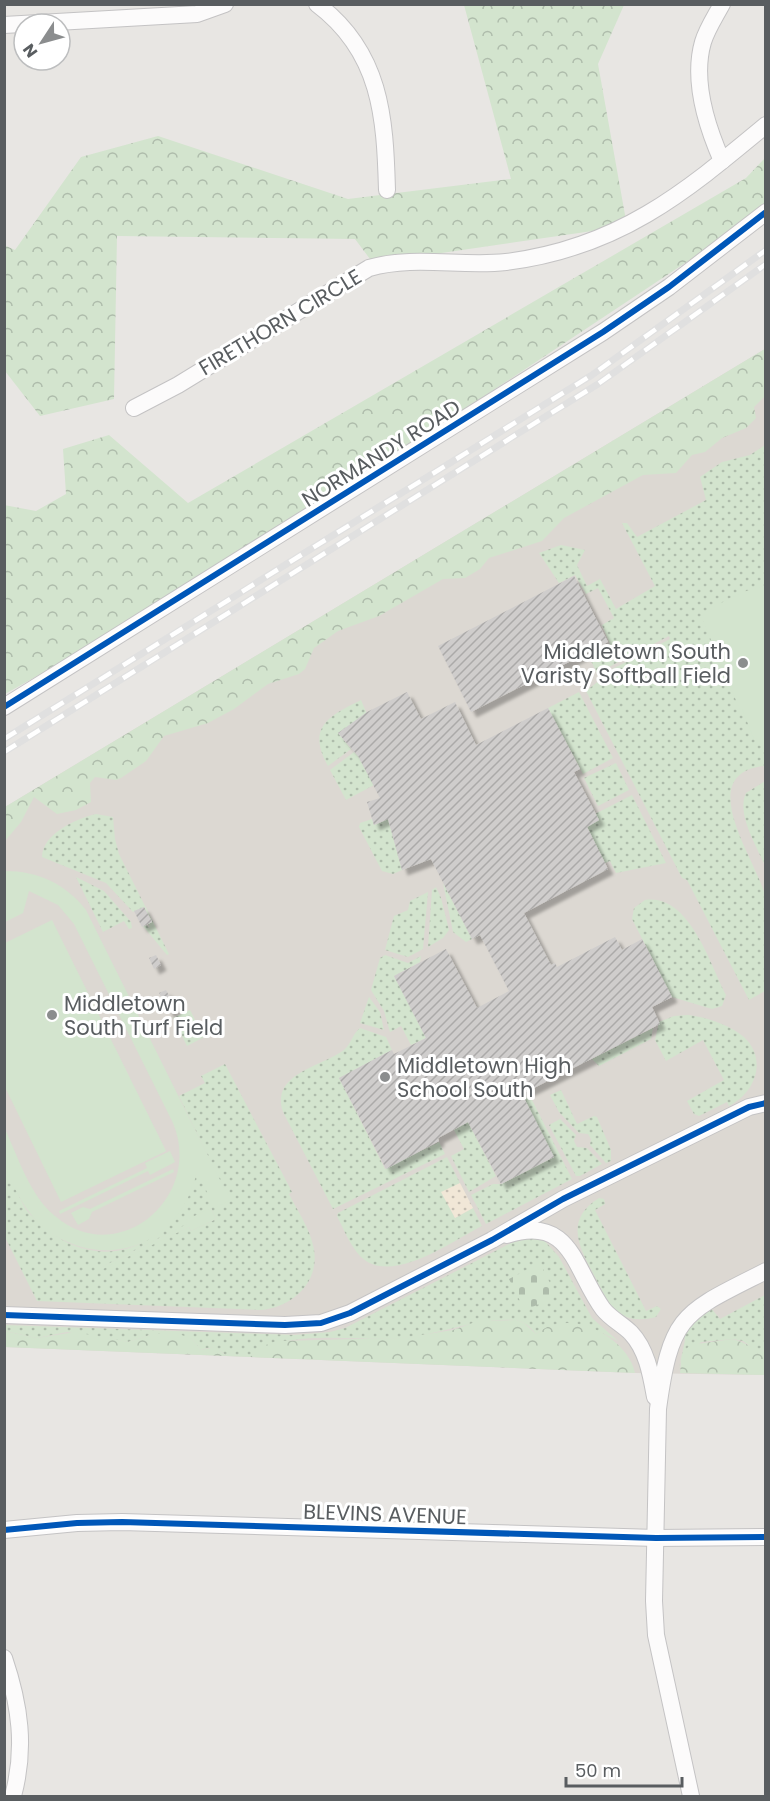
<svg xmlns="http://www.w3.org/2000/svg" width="770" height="1801" font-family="Poppins,sans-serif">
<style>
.education{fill:#dcd8d2}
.grass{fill:url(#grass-dots);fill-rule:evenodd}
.forest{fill:url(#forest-crowns)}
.sand{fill:url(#sand-dots)}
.cemetery{fill:url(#cemetery-stones)}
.garden{fill:#d3e4ce}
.building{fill:url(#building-hatch);filter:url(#shadow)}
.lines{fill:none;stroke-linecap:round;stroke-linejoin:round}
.street-casing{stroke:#c4c3c4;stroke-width:18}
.street{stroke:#fcfbfb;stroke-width:16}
.rail-casing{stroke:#e0e0e0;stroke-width:7}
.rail{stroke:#fff;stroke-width:4.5;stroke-dasharray:14;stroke-linecap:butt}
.cycleway-casing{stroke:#fff;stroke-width:10}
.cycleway{stroke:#0057b8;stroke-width:6}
.poi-dot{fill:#8b8d8e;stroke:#fff;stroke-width:2}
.labels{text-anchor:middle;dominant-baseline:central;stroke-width:6;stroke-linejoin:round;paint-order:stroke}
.street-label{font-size:21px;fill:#595d60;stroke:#fff}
.poi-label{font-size:21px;fill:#595d60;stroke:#fff;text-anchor:start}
</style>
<defs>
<pattern id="grass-dots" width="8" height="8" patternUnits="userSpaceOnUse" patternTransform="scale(1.5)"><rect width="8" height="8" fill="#d3e4ce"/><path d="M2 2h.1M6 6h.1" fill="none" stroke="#aebcab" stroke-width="1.8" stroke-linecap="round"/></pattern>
<pattern id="forest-crowns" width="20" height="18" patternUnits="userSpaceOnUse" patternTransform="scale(1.5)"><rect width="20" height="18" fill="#d3e4ce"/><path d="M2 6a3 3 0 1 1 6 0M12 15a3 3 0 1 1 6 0" fill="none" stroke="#aebcab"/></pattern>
<pattern id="sand-dots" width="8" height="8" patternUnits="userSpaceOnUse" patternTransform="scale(1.5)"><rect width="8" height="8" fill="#f1e7d7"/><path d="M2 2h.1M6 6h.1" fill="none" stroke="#c6beb2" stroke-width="1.8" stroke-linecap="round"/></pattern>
<pattern id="cemetery-stones" width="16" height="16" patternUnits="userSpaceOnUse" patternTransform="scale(1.5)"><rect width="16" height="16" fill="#d3e4ce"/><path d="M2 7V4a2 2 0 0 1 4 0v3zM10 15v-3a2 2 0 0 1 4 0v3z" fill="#aebcab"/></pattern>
<pattern id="building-hatch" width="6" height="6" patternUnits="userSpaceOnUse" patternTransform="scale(1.5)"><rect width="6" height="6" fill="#cfcdcc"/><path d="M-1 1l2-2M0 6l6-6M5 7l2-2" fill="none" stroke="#abaaa9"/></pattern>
<filter id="shadow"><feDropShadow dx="5.5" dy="5.5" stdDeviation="1.5" flood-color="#0004"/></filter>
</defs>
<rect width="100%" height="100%" fill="#e8e6e3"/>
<polygon class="education" points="765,349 765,1375 635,1373 5,1347 5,807"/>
<g class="grass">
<path d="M 765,445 L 765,766 C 692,773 756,860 765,895 C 770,914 765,968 765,991 L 749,1000 L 687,880 L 682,878 L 586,691 L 600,680 L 599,676 L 670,639 L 669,636 L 597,673 L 591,661 L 598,650 L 610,644 L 602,625 L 614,618 L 598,588 L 586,594 L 575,575 L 559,583 L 539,553 L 561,545 L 585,550 L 577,565 L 587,586 L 600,579 L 616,609 L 655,586 L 622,523 L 627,523 L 637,537 L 706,500 L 700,477 L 722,462 L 750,455 Z"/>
<polygon points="579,692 613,758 583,774 548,708"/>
<path d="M 361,700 L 367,714 L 338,733 L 351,749 L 328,766 C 306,727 329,716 361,700 Z"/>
<polygon points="354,752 358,756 374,785 346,800 330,770"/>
<polygon points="616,763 629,790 598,806 584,778"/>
<path d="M 765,781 L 765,780 L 765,866 C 757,846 736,814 746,793 Z"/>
<polygon points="632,795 666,863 616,873 610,861 605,863 587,827 599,820 595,814"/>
<path d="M 96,814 L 113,817 L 115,839 L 119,854 L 169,954 L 167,955 L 143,926 L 146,925 L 150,928 L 148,923 L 152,921 L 144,907 L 133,912 L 106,883 L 42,857 C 43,833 76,819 96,814 Z"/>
<polygon points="372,819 374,825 388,819 402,870 393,874 382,871 359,827 360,823"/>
<polygon points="76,877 104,891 131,922 132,928 129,929 124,921 103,932"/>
<polygon points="443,883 472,939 466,942 453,932"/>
<polygon points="436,887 441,898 449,930 443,938 428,947 432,890"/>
<polygon points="428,892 423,949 408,957 385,950 394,916 408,910 410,901"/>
<path d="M 645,900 C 689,893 710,964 726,995 L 722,1006 L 712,1009 L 672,997 L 632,919 L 634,908 Z"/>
<polygon points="385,955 408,963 421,956 420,962 394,976 426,1038 411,1045 401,1026 390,1032 384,1011 371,990 380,958"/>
<polygon points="369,997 380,1012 384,1030 360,1023"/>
<polygon points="190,1010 204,1037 187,1046 173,1018"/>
<path d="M 688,1015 C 706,1017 730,1025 744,1037 C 768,1060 755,1093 729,1106 L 727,1102 L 699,1116 L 694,1114 L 687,1101 L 724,1080 L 703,1040 L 666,1061 L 655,1040 L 659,1022 L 674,1016 Z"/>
<path d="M 360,1028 L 386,1037 L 392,1050 L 339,1078 L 385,1169 L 439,1142 L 445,1154 L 333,1209 L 284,1114 C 268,1074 321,1067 344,1050 C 351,1044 353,1033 360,1028 Z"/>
<polygon points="653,1028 651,1039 599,1066 592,1059"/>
<path d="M 225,1064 L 292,1192 L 289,1194 C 297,1210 309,1227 313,1245 C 322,1280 294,1307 261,1310 L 37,1301 L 5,1237 L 4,1171 C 16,1179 19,1205 32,1216 C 43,1226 59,1240 73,1245 C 131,1269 183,1225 197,1171 L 229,1200 L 179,1096 L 205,1083 L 201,1076 ZM 211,1208 L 216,1219 L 191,1231 L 189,1227 L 100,1268 L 188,1224 Z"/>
<polygon points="561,1090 577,1124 594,1116 597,1117 611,1150 611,1161 606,1163 590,1145 591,1139 588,1134 579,1133 559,1112 550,1095"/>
<polygon points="530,1096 572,1179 486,1224 471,1195 493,1184 501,1184 554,1157 524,1098"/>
<polygon points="560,1119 576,1135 574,1141 577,1147 587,1148 602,1164 580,1176 576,1176 549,1125"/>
<polygon points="468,1122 496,1176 469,1192 451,1156 464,1149 454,1130"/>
<path d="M 447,1157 L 460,1183 L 442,1193 L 455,1218 L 473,1208 L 482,1226 C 452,1241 390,1287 360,1256 C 350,1245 344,1230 337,1216 L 338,1213 Z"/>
<path d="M 599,1198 L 604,1199 L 605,1204 L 595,1210 L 646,1311 L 657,1306 L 661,1309 L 656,1317 C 644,1320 631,1321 620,1314 C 608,1306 603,1292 596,1279 C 581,1250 562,1221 599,1198 Z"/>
<path d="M 527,1238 L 543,1239 L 559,1257 L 592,1318 L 618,1341 C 591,1327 563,1316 536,1334 C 531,1327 524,1321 514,1320 C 478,1317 439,1335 402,1338 C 358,1342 285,1327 250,1357 L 226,1356 C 218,1347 212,1346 201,1350 L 192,1339 L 150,1335 L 128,1342 L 67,1332 L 37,1338 L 5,1331 L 4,1325 L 295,1335 L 330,1332 L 345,1328 L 511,1243 Z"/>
<polygon points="765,1295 765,1351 754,1349 743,1341 733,1339 701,1342 680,1363 678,1374 685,1340 683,1335 687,1327 711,1308 720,1319"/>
</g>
<g class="forest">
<polygon points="464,5 624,5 598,64 627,226 373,263 355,239 117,236 114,399 40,416 5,371 4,245 15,250 81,157 158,136 348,199 511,179"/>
<polygon points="765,158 765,206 756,216 201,584 5,694 4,505 36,511 66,494 63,449 109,435 188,503 746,178"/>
<polygon points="765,349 765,396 754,407 756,418 746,428 722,438 705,452 692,455 676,473 643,475 564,518 542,541 489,558 480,569 465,578 443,579 379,616 338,631 314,648 305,669 299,674 268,684 234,709 208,723 164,736 146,761 121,778 116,780 95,777 90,783 91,802 76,810 57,814 34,797 21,822 5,841 5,807"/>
<path d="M 516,1320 L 524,1323 L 536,1334 C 541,1331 547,1326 553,1325 C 584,1315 629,1342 635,1373 L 250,1357 L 263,1346 L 277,1341 L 402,1338 L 453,1330 L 478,1321 Z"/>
<polygon points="4,1331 37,1338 75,1332 128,1342 150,1335 174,1332 192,1339 201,1350 216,1347 226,1356 5,1347"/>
<path d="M 732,1339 C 745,1342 753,1349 765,1351 L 765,1375 L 680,1373 L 682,1354 L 690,1345 Z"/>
</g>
<polygon class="sand" points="460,1183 473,1208 455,1218 441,1192"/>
<polygon class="cemetery" points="540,1263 556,1295 525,1311 509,1279"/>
<g class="garden">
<path d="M 765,586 L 766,586 L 765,746 L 760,744 L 757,738 L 754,739 L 742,709 L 740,710 L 701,616 C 721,602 741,590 765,586 Z"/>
<path d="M 5,871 C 38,871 66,884 86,910 L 230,1200 L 215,1208 L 197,1172 C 192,1190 186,1206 173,1220 C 127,1272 46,1253 18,1194 C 13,1185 6,1175 4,1165 C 3,1153 4,1140 5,1129 C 18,1157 30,1196 55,1216 C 118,1270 204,1197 173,1123 L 74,924 L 58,905 L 29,891 L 23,913 L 5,922 Z"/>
<polygon points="52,920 166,1151 61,1202 5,1087 5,943"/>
<polygon points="170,1151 175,1162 150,1175 148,1171 60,1214 59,1211 147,1168 145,1163"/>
<polygon points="173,1169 174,1172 92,1212 89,1219 78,1225 71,1213 83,1207 90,1209"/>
<polygon points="211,1208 216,1219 191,1231 189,1227 101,1270 100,1268 187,1224 186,1220"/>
</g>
<g class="building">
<polygon points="574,576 608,642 471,712 438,646"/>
<polygon points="407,692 421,719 455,702 476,745 548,708 580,769 574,772 599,820 587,827 608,869 524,913 551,965 555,963 557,967 615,937 622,950 642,939 672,997 652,1007 660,1024 522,1094 554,1157 501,1184 468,1122 438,1138 439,1141 386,1169 339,1078 392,1050 394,1054 426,1038 394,976 446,949 477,1008 509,991 480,935 472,939 431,859 402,870 388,819 374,825 367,802 380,798 358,756 338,733 367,712"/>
<polygon points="144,907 152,922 142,927 134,911"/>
<polygon points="156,955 161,965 154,969 149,958"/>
<polygon points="166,990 176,1009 169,1013 159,993"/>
</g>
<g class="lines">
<g class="street-casing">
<g id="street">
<path d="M 317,4 C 381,52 385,117 387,190"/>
<path d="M 722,4 C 715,17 707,29 703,42 C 692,80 707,127 722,161"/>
<polyline points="4,25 197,14 225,4"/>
<path d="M 134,408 L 178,385 L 369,268 C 414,255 461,267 506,262 C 618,248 683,194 766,125"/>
<polyline points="4,707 603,332 669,287 766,212"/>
<path d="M 507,1235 C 572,1214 574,1270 603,1309 C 611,1319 622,1324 631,1333 C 647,1350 651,1375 655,1397"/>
<polyline points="4,1315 285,1325 321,1323 350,1313 492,1240 563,1199 749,1107 766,1103"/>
<polyline points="4,1530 77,1523 122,1522 656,1538 766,1537"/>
<path d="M 4,1658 C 20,1705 26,1748 13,1796"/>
<path d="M 691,1796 L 656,1635 L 654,1601 L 658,1409 C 671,1313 683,1313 766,1271"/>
</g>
</g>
<use href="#street" class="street"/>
<g class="rail-casing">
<g id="rail">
<polyline points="4,739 592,375 766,250"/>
<polyline points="4,752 598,384 766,264"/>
</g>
</g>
<use href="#rail" class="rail"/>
<g class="cycleway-casing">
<g id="cycleway">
<polyline points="4,707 603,332 669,287 766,212"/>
<polyline points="4,1315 285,1325 321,1323 350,1313 492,1240 563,1199 749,1107 766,1103"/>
<polyline points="4,1530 77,1523 122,1522 656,1538 766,1537"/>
</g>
</g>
<use href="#cycleway" class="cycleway"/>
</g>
<g class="poi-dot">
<circle cx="743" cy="663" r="6"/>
<circle cx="52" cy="1015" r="6"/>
<circle cx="385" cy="1077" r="6"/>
</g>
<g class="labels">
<g class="street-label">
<text transform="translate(280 322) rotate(-31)">FIRETHORN CIRCLE</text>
<text transform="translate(381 453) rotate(-32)">NORMANDY ROAD</text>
<text transform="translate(385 1514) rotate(2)">BLEVINS AVENUE</text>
</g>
<g class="poi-label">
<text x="731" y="651" text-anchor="end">Middletown South<tspan x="731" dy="24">Varisty Softball Field</tspan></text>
<text x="64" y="1003">Middletown<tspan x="64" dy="24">South Turf Field</tspan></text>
<text x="397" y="1065">Middletown High<tspan x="397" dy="24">School South</tspan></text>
</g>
</g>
<rect width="770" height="1801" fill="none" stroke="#595d60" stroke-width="12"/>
<g transform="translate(42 42) rotate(234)"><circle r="28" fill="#ffffff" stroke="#bdbebf" stroke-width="1.5"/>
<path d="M0-4.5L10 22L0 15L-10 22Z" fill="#8b8d8e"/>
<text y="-9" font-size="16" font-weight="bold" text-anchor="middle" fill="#595d60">N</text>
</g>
<path d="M566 1777v9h116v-9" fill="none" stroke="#595d60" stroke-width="3"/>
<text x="575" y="1777" font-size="18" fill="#595d60" stroke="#ffffff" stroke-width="4.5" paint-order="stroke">50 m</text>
</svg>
